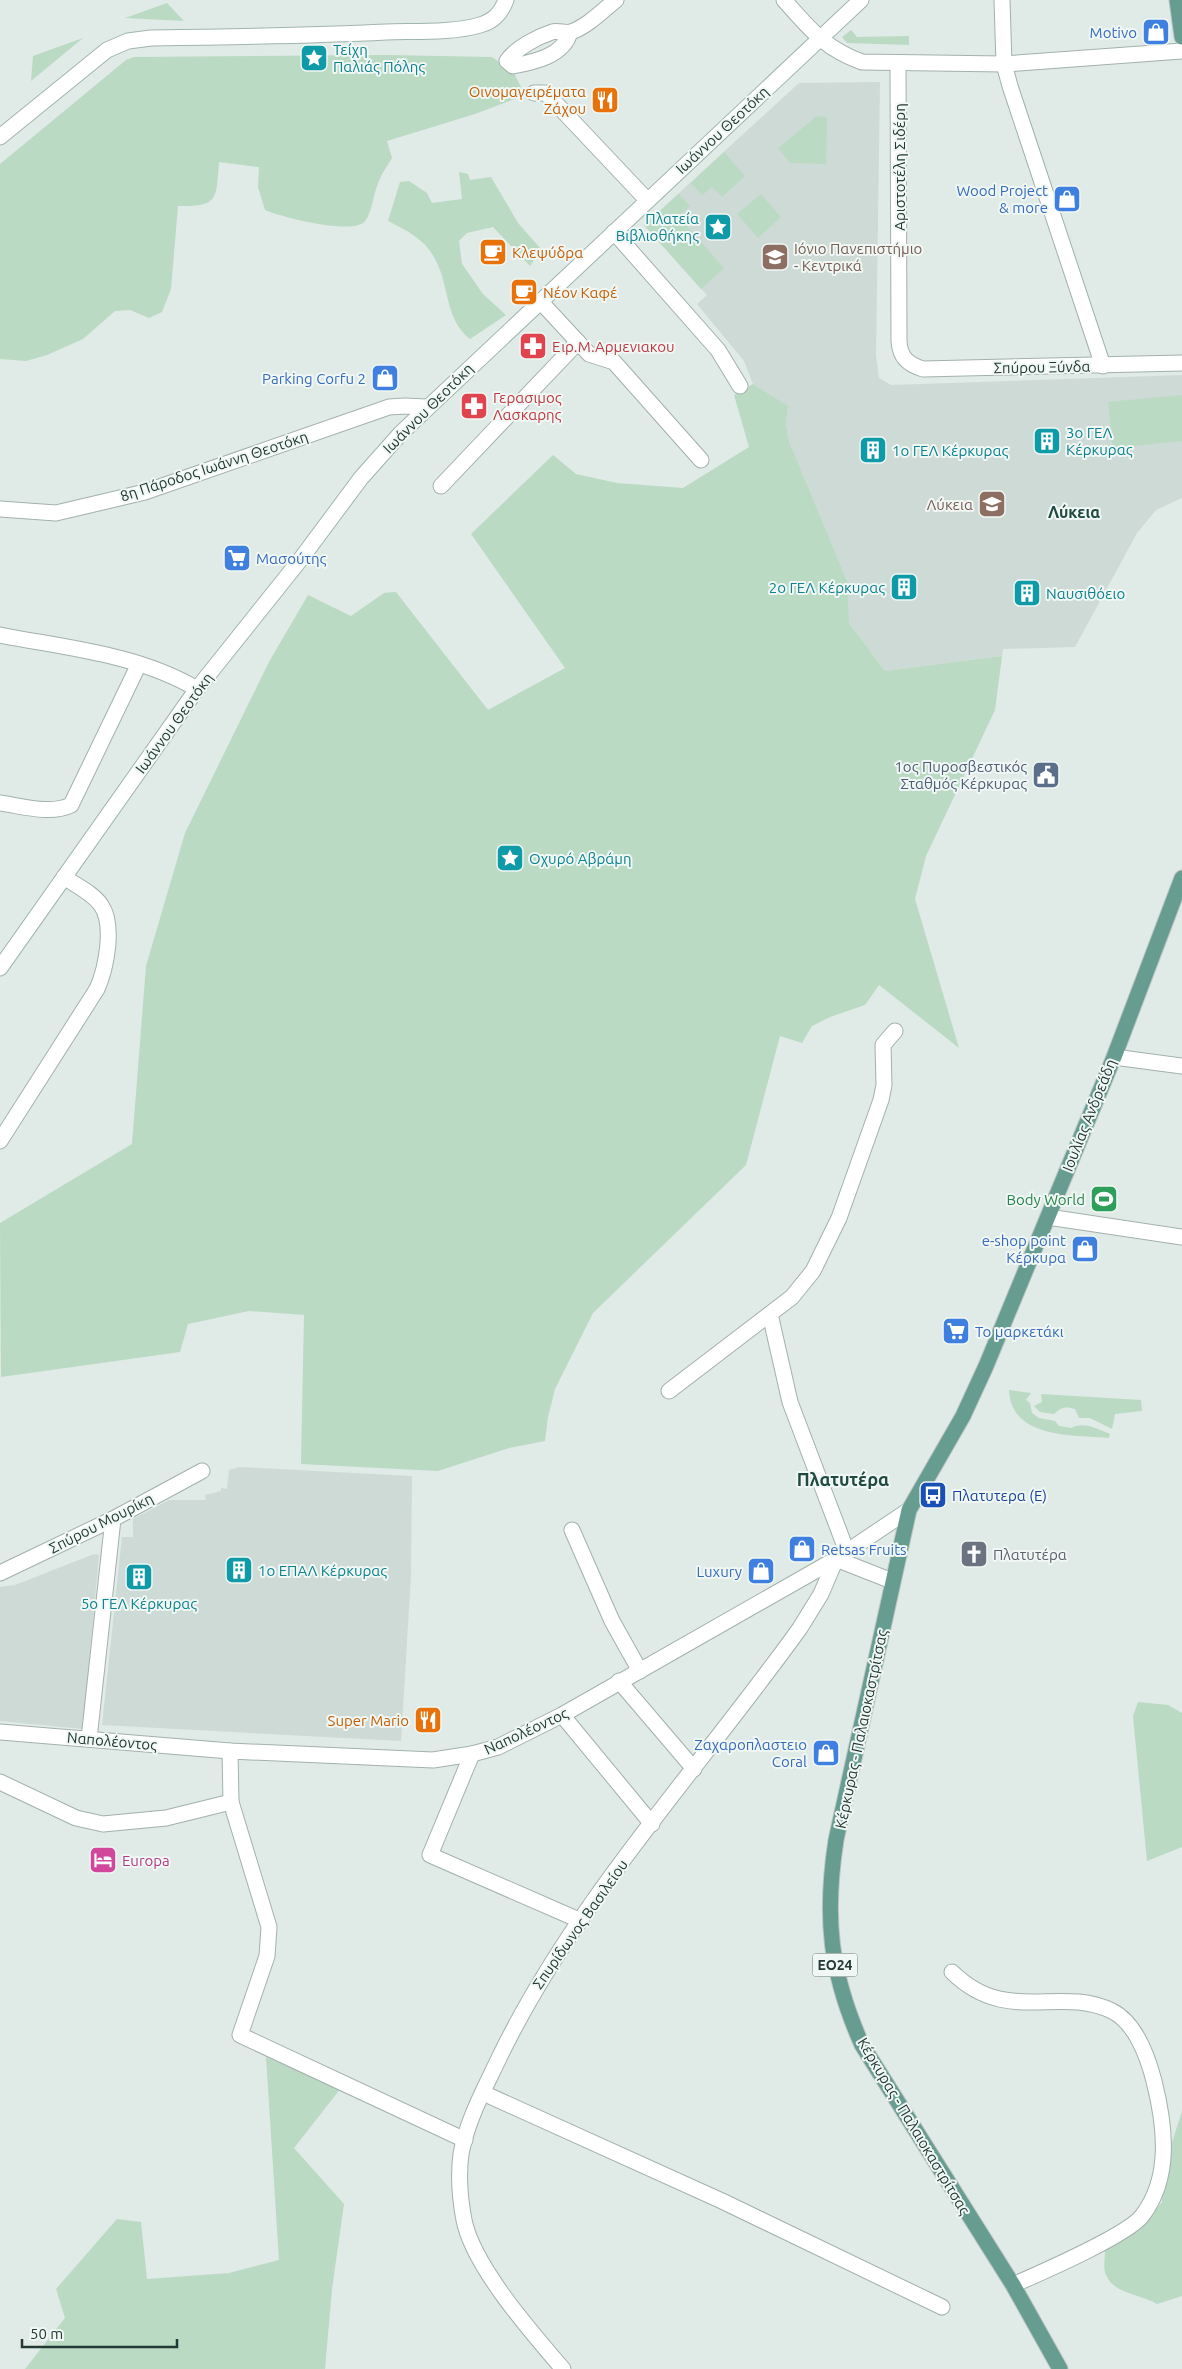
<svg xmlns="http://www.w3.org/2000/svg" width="1182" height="2369" font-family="Ubuntu,sans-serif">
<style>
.built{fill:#cedad5}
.green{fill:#badac4}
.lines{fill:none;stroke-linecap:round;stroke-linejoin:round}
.minor-casing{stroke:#a3b1ad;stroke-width:17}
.tertiary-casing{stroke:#a3b1ad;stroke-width:17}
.secondary-casing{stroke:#a0b5ae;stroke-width:17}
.primary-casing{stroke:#bdc4c2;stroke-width:17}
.minor{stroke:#fff;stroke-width:15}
.tertiary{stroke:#fff;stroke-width:15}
.secondary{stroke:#fff;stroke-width:15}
.primary{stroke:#679d91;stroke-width:15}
.labels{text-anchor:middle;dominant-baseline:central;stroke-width:4;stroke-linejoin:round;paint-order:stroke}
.shield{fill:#f0f7f4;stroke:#60726e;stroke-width:1}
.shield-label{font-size:14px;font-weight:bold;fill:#223934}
.shop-label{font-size:15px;fill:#366cbe;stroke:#f0f7f4;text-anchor:end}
.culture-label{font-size:15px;fill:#0d838f;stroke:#f0f7f4;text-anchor:start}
.food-label{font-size:15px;fill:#c56008;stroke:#f0f7f4;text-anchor:end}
.street-label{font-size:15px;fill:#223934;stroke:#f0f7f4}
.education-label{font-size:15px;fill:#785e54;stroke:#f0f7f4;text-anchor:start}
.health-label{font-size:15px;fill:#be3a42;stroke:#f0f7f4;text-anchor:start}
.service-label{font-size:15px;fill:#4e5e75;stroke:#f0f7f4;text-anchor:end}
.leisure-label{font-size:15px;fill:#27864d;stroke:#f0f7f4;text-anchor:end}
.transit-label{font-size:15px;fill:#164399;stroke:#f0f7f4;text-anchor:start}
.worship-label{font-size:15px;fill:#5b616d;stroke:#f0f7f4;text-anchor:start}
.hotel-label{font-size:15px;fill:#b23c85;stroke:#f0f7f4;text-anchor:start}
.neighbourhood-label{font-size:16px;font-weight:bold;fill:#1f4a41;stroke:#f0f7f4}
.quarter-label{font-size:18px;font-weight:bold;fill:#1f4a41;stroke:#f0f7f4}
</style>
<rect width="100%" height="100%" fill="#e0eae6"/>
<g class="built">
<polygon points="880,82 876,355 879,378 891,385 1182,375 1182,498 1156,510 1137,533 1075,647 1003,649 1002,656 885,671 849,623 848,583 789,441 786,424 787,406 753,384 744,361 697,304 707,295 644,225 799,83"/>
<polygon points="240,1467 412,1476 411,1575 401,1741 102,1725 122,1537 133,1537 133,1519 169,1500 206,1500 205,1495 221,1491 221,1488 227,1489 229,1470"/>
<polygon points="94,1554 99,1555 83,1729 0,1721 0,1587 15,1585"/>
</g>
<g class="green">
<polygon points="167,3 184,21 125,18"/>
<polygon points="851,30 857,37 909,36 909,45 847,43 842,37"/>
<polygon points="83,38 31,81 33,56"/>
<path d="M 386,55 L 492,57 L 514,73 L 525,95 L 475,114 L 387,141 L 392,158 C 388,165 382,173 379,181 C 373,193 373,211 365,221 C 355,236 281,217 265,210 L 258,187 L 259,167 L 219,162 C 216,199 219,207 178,206 L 171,289 L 162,312 L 149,318 L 130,310 L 115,311 L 83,339 L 47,355 L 26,361 L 0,359 L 0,164 L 126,60 L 134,57 Z"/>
<polygon points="817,116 827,117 826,164 790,163 778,148"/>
<polygon points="724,152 745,176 722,197 712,187 702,195 691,183"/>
<path d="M 459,172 L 468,174 L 470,180 L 491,177 L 518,223 L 541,249 L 530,266 L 493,227 L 467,233 L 459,241 L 462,264 L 483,294 L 506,315 L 470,339 C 444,318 450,286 435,259 C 426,240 406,230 388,221 L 400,182 L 409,181 L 427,193 L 432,203 L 462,199 Z"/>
<polygon points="679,194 690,206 678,216 724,268 701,289 644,225"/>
<polygon points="761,194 781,217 758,238 737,214"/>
<polygon points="753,384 788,406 786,424 789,441 848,583 849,623 885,671 1002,656 995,710 926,856 915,899 959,1048 879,985 865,1005 830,1017 812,1026 802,1043 780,1036 746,1165 593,1313 555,1389 548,1417 545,1441 509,1448 438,1471 301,1464 304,1315 249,1311 188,1324 180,1352 1,1377 0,1223 132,1144 146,966 185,833 269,662 308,595 351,616 384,593 396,592 488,710 565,668 471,534 553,455 576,474 617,483 683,488 749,447 734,395"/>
<polygon points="1182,395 1182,441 1113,448 1108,402"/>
<path d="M 1009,1390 L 1031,1393 L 1026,1400 L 1030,1403 L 1032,1413 L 1039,1418 L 1055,1421 L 1059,1426 L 1071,1428 C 1084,1421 1097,1429 1110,1434 L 1109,1438 C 1073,1435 1011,1439 1009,1390 Z"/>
<path d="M 1041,1394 L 1141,1400 L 1142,1411 L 1115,1414 L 1112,1429 L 1090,1418 L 1079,1418 L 1075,1409 C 1066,1406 1061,1407 1054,1414 L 1040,1412 L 1034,1406 L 1042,1402 Z"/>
<polygon points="1138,1702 1168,1705 1182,1713 1182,1847 1147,1861 1133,1716"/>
<polygon points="266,2057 341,2088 294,2148 344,2204 332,2289 325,2369 25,2369 65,2318 56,2289 117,2219 141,2222 147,2279 229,2273 279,2260"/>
<path d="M 1182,2111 L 1182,2296 L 1157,2304 C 1139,2293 1115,2295 1106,2275 C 1103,2269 1105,2258 1105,2251 L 1119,2239 L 1137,2232 L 1162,2202 L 1163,2171 Z"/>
</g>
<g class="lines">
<g class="minor-casing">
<g id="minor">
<path d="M 784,0 C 811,30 824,48 862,62 L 1004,64 L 1182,51"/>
<polyline points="1002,0 1004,64 1010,86 1103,366"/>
<path d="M 570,32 C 564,56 534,62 513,66 L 507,61 C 516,48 537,37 552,32 C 558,30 566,34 571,32 C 588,26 602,11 616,0"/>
<path d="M 898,64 L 899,341 C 900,357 907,364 923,369 L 1182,363"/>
<polyline points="534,93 546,93 647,200"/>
<polyline points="614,232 718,350 740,386"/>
<polyline points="540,301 589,354 614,362 701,460"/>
<polyline points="441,486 578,342"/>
<polyline points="0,509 56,513 145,492 389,407 405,406 426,407"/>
<path d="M 0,803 C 22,806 51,815 71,805 L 139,664"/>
<polyline points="1114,1057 1182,1066"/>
<path d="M 0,1141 L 97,989 C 106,969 115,925 101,905 C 93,893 75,885 64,877"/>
<polyline points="1048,1217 1182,1237"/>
<polyline points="770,1314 790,1402 847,1552"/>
<polyline points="669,1391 792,1297 813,1271 839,1218 881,1100 884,1085 883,1045 895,1031"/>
<polyline points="572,1530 612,1621 640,1671"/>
<polyline points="0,1573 113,1519 202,1471"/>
<polyline points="619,1681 694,1769"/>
<polyline points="562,1715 652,1824"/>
<polyline points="89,1739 113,1519"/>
<polyline points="472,1754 430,1855 579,1920"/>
<polyline points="0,1782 76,1818 103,1824 166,1818 231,1802 230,1751"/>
<polyline points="231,1802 269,1927 267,1956 240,2035 465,2140"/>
<path d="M 952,1972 C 1007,2026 1058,1985 1112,2011 C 1136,2023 1148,2058 1154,2081 C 1165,2125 1172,2177 1142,2216 C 1126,2236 1040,2273 1013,2285"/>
<polyline points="483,2093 722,2201 942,2307"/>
<path d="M 563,2369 C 532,2333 473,2266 464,2220 C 460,2199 458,2176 461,2154 C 467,2120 485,2088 500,2056 C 576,1900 699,1769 800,1628 L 821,1594 L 836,1559"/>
</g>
</g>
<g class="tertiary-casing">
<g id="tertiary">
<path d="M 0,635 C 66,648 138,654 197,689"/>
<polyline points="836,1559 892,1581"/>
<polyline points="0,1732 230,1751 433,1760 472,1754 498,1747 562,1715 836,1559 909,1510"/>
</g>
</g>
<g class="secondary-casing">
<g id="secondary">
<path d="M 0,137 L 107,50 L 128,41 L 151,38 C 229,37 308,36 386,32 C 414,31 454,33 480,25 C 494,21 501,13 506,0"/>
<polyline points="0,968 197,689 300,560 361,478 401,433 861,0"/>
</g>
</g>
<g class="primary-casing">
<g id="primary">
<polyline points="1177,0 1182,37"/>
<path d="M 1060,2369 L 1013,2285 L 862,2045 C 830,1973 824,1918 836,1840 L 909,1510 L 963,1416 L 986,1366 L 1114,1057 L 1182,878"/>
</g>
</g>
<use href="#minor" class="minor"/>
<use href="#tertiary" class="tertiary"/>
<use href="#secondary" class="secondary"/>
<use href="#primary" class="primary"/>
</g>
<defs>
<g id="shop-square" transform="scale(1.4375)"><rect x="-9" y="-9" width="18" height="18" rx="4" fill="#3f7fe0" stroke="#f0f7f4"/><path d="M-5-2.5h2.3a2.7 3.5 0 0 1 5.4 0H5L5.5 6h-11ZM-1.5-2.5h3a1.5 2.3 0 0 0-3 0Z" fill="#fff"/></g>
<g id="sight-square" transform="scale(1.4375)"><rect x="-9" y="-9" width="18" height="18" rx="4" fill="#0f9aa8" stroke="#f0f7f4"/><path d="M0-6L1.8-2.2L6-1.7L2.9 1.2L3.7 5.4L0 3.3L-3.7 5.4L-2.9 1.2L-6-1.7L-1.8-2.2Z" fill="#fff"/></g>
<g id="restaurant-square" transform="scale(1.4375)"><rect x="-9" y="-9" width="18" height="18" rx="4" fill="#e8710a" stroke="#f0f7f4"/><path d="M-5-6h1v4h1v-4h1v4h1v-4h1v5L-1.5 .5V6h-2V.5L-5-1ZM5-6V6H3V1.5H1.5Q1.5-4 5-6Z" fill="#fff"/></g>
<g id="cafe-square" transform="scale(1.4375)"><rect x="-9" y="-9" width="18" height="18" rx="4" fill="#e8710a" stroke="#f0f7f4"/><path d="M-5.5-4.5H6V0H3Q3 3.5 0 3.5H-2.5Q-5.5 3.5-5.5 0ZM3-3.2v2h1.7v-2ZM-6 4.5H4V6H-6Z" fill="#fff"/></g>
<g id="university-square" transform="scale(1.4375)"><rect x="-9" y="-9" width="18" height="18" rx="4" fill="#8d6e63" stroke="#f0f7f4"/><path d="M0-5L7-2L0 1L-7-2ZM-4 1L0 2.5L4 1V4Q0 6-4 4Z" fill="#fff"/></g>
<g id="pharmacy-square" transform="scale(1.4375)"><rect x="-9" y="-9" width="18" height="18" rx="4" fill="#e0444e" stroke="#f0f7f4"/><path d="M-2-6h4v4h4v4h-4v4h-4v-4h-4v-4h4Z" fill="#fff"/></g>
<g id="building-square" transform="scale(1.4375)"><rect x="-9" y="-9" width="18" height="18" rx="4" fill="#0f9aa8" stroke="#f0f7f4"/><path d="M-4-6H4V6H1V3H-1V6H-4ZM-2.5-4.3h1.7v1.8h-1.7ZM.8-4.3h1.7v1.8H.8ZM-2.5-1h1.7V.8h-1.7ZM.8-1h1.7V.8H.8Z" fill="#fff"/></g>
<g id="school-square" transform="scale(1.4375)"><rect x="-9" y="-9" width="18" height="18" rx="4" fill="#8d6e63" stroke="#f0f7f4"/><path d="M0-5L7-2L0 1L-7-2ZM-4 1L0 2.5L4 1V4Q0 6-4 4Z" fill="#fff"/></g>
<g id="supermarket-square" transform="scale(1.4375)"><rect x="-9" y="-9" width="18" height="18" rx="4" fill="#3f7fe0" stroke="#f0f7f4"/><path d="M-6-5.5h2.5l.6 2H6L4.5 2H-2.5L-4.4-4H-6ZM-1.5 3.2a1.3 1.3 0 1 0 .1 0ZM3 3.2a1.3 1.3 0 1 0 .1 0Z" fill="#fff"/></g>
<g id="civic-square" transform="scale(1.4375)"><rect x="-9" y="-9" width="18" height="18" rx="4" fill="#5c6f8a" stroke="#f0f7f4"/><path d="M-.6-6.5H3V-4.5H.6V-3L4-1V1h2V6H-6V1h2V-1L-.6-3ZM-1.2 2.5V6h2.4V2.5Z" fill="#fff"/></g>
<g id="stadium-square" transform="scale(1.4375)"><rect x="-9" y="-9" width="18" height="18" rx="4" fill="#2e9e5b" stroke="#f0f7f4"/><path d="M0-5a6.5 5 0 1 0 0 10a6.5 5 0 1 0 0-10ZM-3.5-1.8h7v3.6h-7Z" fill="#fff"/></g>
<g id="bus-square" transform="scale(1.4375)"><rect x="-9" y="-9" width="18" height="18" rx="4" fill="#1a4fb4" stroke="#f0f7f4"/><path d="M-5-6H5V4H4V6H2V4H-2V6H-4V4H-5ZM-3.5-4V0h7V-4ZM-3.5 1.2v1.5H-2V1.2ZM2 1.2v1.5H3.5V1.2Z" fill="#fff"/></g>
<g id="church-square" transform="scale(1.4375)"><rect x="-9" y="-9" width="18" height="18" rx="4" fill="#6b7280" stroke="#f0f7f4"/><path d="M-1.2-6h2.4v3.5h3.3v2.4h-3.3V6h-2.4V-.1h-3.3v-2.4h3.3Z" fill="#fff"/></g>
<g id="hotel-square" transform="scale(1.4375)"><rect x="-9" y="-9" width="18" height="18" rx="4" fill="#d1479c" stroke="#f0f7f4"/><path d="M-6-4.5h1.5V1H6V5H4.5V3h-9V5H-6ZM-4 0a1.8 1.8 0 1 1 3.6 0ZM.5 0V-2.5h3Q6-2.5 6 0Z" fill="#fff"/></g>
</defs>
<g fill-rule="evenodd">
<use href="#shop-square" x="1156" y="32"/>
<use href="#sight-square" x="314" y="58"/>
<use href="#restaurant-square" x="605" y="100"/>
<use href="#shop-square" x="1067" y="199"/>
<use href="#sight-square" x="718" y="227"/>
<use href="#cafe-square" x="493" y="252"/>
<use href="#university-square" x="775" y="257"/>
<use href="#cafe-square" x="524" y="292"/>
<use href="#pharmacy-square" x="533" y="346"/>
<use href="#shop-square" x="385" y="378"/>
<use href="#pharmacy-square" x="474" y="406"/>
<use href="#building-square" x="1047" y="441"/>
<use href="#building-square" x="873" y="450"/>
<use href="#school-square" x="992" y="504"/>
<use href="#supermarket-square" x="237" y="558"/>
<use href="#building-square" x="904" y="587"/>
<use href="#building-square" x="1027" y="593"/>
<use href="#civic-square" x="1046" y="775"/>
<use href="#sight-square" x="510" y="858"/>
<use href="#stadium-square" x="1104" y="1199"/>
<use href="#shop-square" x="1085" y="1249"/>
<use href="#supermarket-square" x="956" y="1331"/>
<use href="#bus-square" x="933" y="1495"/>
<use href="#shop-square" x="802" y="1549"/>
<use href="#church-square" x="974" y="1554"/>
<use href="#building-square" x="239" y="1570"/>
<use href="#shop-square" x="761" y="1571"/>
<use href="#building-square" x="139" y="1577"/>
<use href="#restaurant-square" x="428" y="1720"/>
<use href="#shop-square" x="826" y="1753"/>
<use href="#hotel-square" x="103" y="1860"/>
</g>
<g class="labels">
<rect class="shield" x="812.5" y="1953.5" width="45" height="23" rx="4"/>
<g class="shield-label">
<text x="835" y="1965">ΕΟ24</text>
</g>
<g class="shop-label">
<text x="1137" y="32">Motivo</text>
<text x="1048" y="190">Wood Project<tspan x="1048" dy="17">&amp; more</tspan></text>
<text x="366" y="378">Parking Corfu 2</text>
<text x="256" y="558" text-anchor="start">Μασούτης</text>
<text x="1066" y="1240">e-shop point<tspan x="1066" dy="17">Κέρκυρα</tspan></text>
<text x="975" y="1331" text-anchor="start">Το μαρκετάκι</text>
<text x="821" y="1549" text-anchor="start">Retsas Fruits</text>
<text x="742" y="1571">Luxury</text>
<text x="807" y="1744">Ζαχαροπλαστειο<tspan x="807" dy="17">Coral</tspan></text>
</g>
<g class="culture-label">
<text x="333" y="49">Τείχη<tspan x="333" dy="17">Παλιάς Πόλης</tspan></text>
<text x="699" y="218" text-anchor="end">Πλατεία<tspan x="699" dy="17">Βιβλιοθήκης</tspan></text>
<text x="1066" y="432">3ο ΓΕΛ<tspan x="1066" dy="17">Κέρκυρας</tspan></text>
<text x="892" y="450">1ο ΓΕΛ Κέρκυρας</text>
<text x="885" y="587" text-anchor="end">2ο ΓΕΛ Κέρκυρας</text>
<text x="1046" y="593">Ναυσιθόειο</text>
<text x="529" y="858">Οχυρό Αβράμη</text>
<text x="258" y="1570">1ο ΕΠΑΛ Κέρκυρας</text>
<text x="139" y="1603" text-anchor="middle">5ο ΓΕΛ Κέρκυρας</text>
</g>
<g class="food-label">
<text x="586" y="91">Οινομαγειρέματα<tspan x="586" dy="17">Ζάχου</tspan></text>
<text x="512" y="252" text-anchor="start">Κλεψύδρα</text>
<text x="543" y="292" text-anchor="start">Νέον Καφέ</text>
<text x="409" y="1720">Super Mario</text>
</g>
<g class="street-label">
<text transform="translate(722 130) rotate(-43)">Ιωάννου Θεοτόκη</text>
<text transform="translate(899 167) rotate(-90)">Αριστοτέλη Σιδέρη</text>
<text transform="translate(1042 367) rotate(-1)">Σπύρου Ξύνδα</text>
<text transform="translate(428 408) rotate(-45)">Ιωάννου Θεοτόκη</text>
<text transform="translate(214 466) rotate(-18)">8η Πάροδος Ιωάννη Θεοτόκη</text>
<text transform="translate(174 723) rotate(-54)">Ιωάννου Θεοτόκη</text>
<text transform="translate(1089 1115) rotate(-68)">Ιουλίας Ανδρεάδη</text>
<text transform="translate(101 1523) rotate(-27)">Σπύρου Μουρίκη</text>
<text transform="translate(861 1729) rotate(-78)">Κέρκυρας - Παλαιοκαστρίτσας</text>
<text transform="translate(526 1731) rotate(-25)">Ναπολέοντος</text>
<text transform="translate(112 1741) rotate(5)">Ναπολέοντος</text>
<text transform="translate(580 1924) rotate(-55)">Σπυρίδωνος Βασιλείου</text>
<text transform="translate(914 2126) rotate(59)">Κέρκυρας - Παλαιοκαστρίτσας</text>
</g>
<g class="education-label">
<text x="794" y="248">Ιόνιο Πανεπιστήμιο<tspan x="794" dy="17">- Κεντρικά</tspan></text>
<text x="973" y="504" text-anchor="end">Λύκεια</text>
</g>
<g class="health-label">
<text x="552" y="346">Ειρ.Μ.Αρμενιακου</text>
<text x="493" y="397">Γερασιμος<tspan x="493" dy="17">Λασκαρης</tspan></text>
</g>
<g class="service-label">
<text x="1027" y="766">1ος Πυροσβεστικός<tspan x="1027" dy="17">Σταθμός Κέρκυρας</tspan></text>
</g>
<g class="leisure-label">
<text x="1085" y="1199">Body World</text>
</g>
<g class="transit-label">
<text x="952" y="1495">Πλατυτερα (E)</text>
</g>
<g class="worship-label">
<text x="993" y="1554">Πλατυτέρα</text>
</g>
<g class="hotel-label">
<text x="122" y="1860">Europa</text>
</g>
<g class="neighbourhood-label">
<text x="1074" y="512">Λύκεια</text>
</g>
<g class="quarter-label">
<text x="843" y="1479">Πλατυτέρα</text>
</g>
</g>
<path d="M22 2339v8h155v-8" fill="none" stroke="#223934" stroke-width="2.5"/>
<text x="30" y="2339" font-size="15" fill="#223934" stroke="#f0f7f4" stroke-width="4" paint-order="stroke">50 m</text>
</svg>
